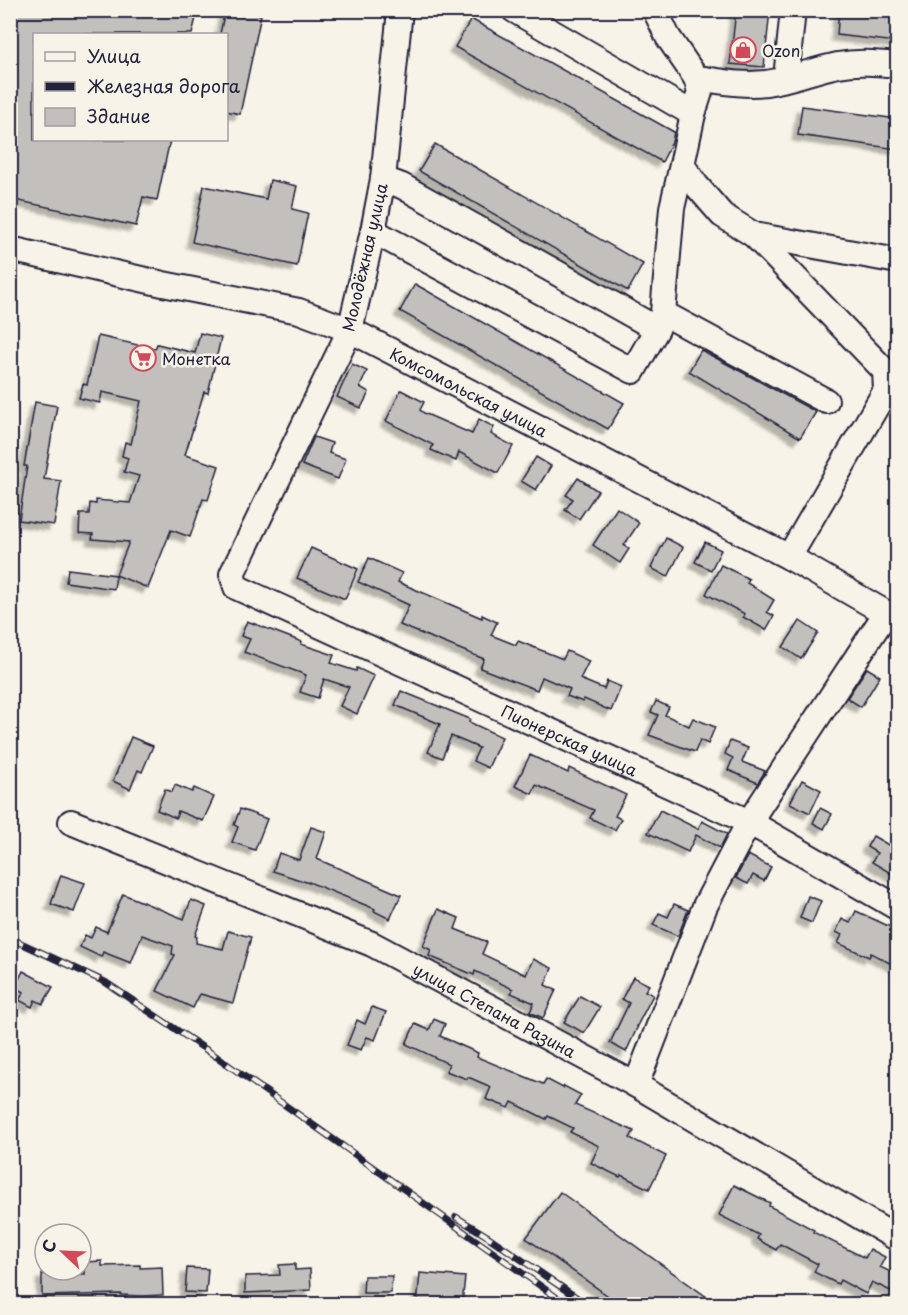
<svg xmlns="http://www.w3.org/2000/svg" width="908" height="1315" font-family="'Playpen Sans',sans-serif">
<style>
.building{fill:#c2bfbd;stroke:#22223b;stroke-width:1.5;filter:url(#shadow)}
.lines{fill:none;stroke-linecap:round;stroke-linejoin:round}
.minor-casing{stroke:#22223b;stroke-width:28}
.minor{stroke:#f7f3e8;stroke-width:24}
.rail-casing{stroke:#22223b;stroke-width:7}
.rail{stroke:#f7f3e8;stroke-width:4.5;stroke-dasharray:14;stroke-linecap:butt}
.labels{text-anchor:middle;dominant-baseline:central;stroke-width:5;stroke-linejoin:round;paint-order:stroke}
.poi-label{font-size:16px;fill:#22223b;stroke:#f7f3e8;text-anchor:start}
.street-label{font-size:16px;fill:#22223b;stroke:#f7f3e8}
</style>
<defs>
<filter id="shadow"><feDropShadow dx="-5.5" dy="5.5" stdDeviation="1.5" flood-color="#0004"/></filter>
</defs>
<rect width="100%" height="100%" fill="#f7f3e8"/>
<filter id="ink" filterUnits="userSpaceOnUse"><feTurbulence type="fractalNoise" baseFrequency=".0167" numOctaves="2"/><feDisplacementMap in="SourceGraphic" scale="12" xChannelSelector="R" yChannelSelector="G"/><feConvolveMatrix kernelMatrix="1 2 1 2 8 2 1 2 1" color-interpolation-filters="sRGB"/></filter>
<g filter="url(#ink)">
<g class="building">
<polygon points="10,10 198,10 192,34 34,34 34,140 170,140 157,200 143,197 136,226 10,199"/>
<polygon points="225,10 240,10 261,15 240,114 226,111 226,34 220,34"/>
<polygon points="736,10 770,10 764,67 730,64"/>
<polygon points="839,10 897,10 897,42 837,35"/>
<polygon points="471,19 674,132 672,142 662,162 455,47"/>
<polygon points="802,106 897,119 897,149 798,135"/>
<polygon points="435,144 643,264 628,291 419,171"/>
<polygon points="270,180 297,186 292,209 308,213 297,266 192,242 204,186 266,199"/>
<polygon points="415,284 624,403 608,429 400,311"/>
<polygon points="200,333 221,338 208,393 204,392 185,455 219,466 208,500 203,499 190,537 171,530 148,588 116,575 129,542 92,539 93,534 79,533 80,514 89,514 90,503 96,504 96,500 130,503 139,476 124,472 128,458 122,456 125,442 131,444 141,401 102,392 100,403 79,398 83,384 87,385 98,336 155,349 157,344 195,353"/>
<polygon points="701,350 816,412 800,438 689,371"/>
<polygon points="352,364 367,371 360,387 369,392 361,408 337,397"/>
<polygon points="401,390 424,402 420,410 424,413 472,434 479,419 494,427 491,434 513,446 498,473 459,452 456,461 431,450 433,445 386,421"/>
<polygon points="35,402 57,406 44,479 61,481 54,525 19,520 27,466 24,466"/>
<polygon points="314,437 332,443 329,453 346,459 338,479 302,465"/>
<polygon points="536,457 551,466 536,490 521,481"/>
<polygon points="578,478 598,491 579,519 565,510 573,499 566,495"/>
<polygon points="617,508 639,523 624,545 629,549 620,563 593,545"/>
<polygon points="666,538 683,547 668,577 651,568"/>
<polygon points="705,542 721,550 711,570 695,562"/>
<polygon points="311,548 358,569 345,599 297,578"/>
<polygon points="369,558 402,573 398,582 482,618 482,615 497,622 491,635 516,645 518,641 563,659 567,651 589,661 580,679 604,689 607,681 621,687 611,711 584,699 583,702 567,696 570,689 542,677 537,690 480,668 484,659 400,625 409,605 358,582"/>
<polygon points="721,565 749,579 747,583 774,600 767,612 774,616 766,630 743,617 745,614 706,594"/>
<polygon points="68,569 116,575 114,589 66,582"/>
<polygon points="247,621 302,642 301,644 334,655 331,663 356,671 357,668 374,676 357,714 340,706 349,687 324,679 318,698 300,692 306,675 244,652 250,639 241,636"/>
<polygon points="800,621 818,633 801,659 783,647"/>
<polygon points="867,668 880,676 861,707 847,698"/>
<polygon points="401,691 470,719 469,722 502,737 488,768 473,761 479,748 451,736 442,758 428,752 440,724 395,705"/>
<polygon points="656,701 669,707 665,715 689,726 693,718 715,727 708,744 700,740 695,752 649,735 658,715 651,712"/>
<polygon points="131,737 153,746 142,772 138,770 130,789 113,781"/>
<polygon points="730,741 748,748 742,762 765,771 758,783 728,770 733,758 725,754"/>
<polygon points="530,755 568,773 569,768 626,795 615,816 621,819 615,830 590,818 594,810 536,785 532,794 515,786"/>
<polygon points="802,780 821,790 810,813 790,803"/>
<polygon points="175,785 192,792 194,788 214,797 203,821 178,811 176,818 157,810 165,789 172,792"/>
<polygon points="820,808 832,814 824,829 813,823"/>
<polygon points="240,809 267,819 255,850 232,842 238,827 234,825"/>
<polygon points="660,810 698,829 702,821 727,834 720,848 696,835 688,852 648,833"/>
<polygon points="311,827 326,832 317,859 401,895 390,919 374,911 375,909 309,882 309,883 273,871 279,853 299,860"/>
<polygon points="873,836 897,850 897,877 872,862 877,853 867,847"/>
<polygon points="748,855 771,867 764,881 753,875 748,884 736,878"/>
<polygon points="61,875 85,883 74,912 51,904"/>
<polygon points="123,894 184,919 191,900 206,906 195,936 197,937 196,943 223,949 228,931 251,937 233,1003 200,994 193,1008 157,991 175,955 172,954 173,946 142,935 131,963 103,952 101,957 80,947 85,935 91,938 96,927 107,932"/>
<polygon points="808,896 821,901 812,923 800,918"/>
<polygon points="674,904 688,910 678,936 653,925 659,913 668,917"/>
<polygon points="438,909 459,918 455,929 487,942 482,954 526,975 533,959 552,968 545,985 556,990 543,1018 530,1012 534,1003 511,993 513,989 475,971 474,975 429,956 431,950 423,946"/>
<polygon points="856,911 897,930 897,967 871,953 869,957 838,943 842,935 836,932 842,919 850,923"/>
<polygon points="23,971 53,987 43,1004 35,1000 32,1007 19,1000 24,992 15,987"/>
<polygon points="633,977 649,985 645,991 653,995 637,1026 638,1026 626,1052 610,1043 629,1003 622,999"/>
<polygon points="580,996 600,1007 584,1033 564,1022"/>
<polygon points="372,1007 386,1012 375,1040 367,1037 361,1050 347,1045 357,1020 365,1024"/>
<polygon points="434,1019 445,1024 440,1036 478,1053 477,1057 543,1084 546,1079 563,1088 564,1086 581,1095 575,1105 634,1131 630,1138 666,1156 649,1189 621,1175 620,1177 591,1163 599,1146 570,1132 573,1128 548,1116 546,1119 512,1102 509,1108 486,1099 491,1087 468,1077 467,1079 446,1071 449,1064 406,1044 415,1024 429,1030"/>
<polygon points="734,1185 770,1203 769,1206 814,1230 813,1232 865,1258 870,1249 885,1257 880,1267 897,1275 897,1294 872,1282 866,1294 840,1280 838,1284 814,1272 818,1264 780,1244 776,1250 757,1239 759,1235 719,1215"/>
<polygon points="560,1192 718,1305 621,1305 526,1238"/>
<polygon points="102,1261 102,1266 140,1265 140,1268 162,1267 163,1295 142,1296 121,1295 121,1294 42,1296 42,1274 85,1274 85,1262"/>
<polygon points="295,1264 295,1270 310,1269 311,1290 245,1293 245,1276 280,1275 279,1265"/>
<polygon points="187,1268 208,1269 206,1293 185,1292"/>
<polygon points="420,1273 465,1277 462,1304 435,1302 435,1305 417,1305"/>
<polygon points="364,1276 392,1276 391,1293 363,1293"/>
</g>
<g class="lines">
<g class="minor-casing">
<g id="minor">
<path id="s1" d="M 400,10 L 383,179 L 373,231 L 350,330 L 232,574 L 236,587 L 749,822 L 898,908"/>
<polyline points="514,10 693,114"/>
<polyline points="655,10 668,37 696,78 700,92 693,114 682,165 696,185 722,215 754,235 898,261"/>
<path d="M 696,78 C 719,81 742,86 766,83 C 790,80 813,70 838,65 C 858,61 877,63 898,65"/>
<polyline points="786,78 793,10"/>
<polyline points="383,179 402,186 657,329"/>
<polyline points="373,231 633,371 657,329 663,313 672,208 682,165"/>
<polyline points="754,235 885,371 886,390 789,557"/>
<path id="s2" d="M 10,249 L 163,284 L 299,311 L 350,330 L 789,557 L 898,620"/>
<polyline points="663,313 826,401"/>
<path id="s3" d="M 71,822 L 372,944 L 636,1085 L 898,1239"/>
<polyline points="636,1085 705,906 749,822 886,613"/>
</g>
</g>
<use href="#minor" class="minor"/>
<g class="rail-casing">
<g id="rail">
<polyline points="10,938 105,982 217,1057 566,1304"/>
<polyline points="456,1217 487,1236 586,1304"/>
</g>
</g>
<use href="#rail" class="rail"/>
</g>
</g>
<defs>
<g id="shop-ring" transform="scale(1.35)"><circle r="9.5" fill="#f7f3e8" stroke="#d1495b" stroke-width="1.5"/><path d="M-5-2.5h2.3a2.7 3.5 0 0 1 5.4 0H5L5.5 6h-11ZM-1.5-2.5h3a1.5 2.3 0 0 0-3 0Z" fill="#d1495b"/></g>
<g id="supermarket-ring" transform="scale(1.35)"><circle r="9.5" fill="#f7f3e8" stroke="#d1495b" stroke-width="1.5"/><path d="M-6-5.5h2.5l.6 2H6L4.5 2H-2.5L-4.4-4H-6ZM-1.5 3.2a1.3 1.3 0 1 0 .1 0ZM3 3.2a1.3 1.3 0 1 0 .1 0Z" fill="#d1495b"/></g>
</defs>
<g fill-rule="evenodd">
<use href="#shop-ring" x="743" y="50"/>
<use href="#supermarket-ring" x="143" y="358"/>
</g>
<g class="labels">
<g class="poi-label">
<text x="762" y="50">Ozon</text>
<text x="162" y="358">Монетка</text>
</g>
<g class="street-label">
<text transform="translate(364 257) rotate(-77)">Молодёжная улица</text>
<text stroke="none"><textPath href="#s2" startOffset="484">Комсомольская улица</textPath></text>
<text stroke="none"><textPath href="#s1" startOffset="976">Пионерская улица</textPath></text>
<text stroke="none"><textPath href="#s3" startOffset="464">улица Степана Разина</textPath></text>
</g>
</g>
<rect width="908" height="1315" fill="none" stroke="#f7f3e8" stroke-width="36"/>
<rect x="18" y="18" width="872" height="1279" fill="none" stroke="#22223b" stroke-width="2" filter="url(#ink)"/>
<rect x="33" y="33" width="195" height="108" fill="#f7f3e8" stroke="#a29fa3" stroke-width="1.5"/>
<rect x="45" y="52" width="30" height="9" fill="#f7f3e8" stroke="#a29fa3" stroke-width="1.5"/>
<text x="87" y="63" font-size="18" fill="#22223b">Улица</text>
<rect x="45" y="82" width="30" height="9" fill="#22223b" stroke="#a29fa3" stroke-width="1.5"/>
<text x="87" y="93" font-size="18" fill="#22223b">Железная дорога</text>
<rect x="45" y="108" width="30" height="18" fill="#c2bfbd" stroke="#a29fa3" stroke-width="1.5"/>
<text x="87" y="123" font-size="18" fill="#22223b">Здание</text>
<g transform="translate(63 1252) rotate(293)"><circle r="28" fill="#f7f3e8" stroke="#a29fa3" stroke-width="1.5"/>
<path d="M0-4.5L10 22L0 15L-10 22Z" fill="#d1495b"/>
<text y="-9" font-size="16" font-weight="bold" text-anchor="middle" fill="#22223b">С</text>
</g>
</svg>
